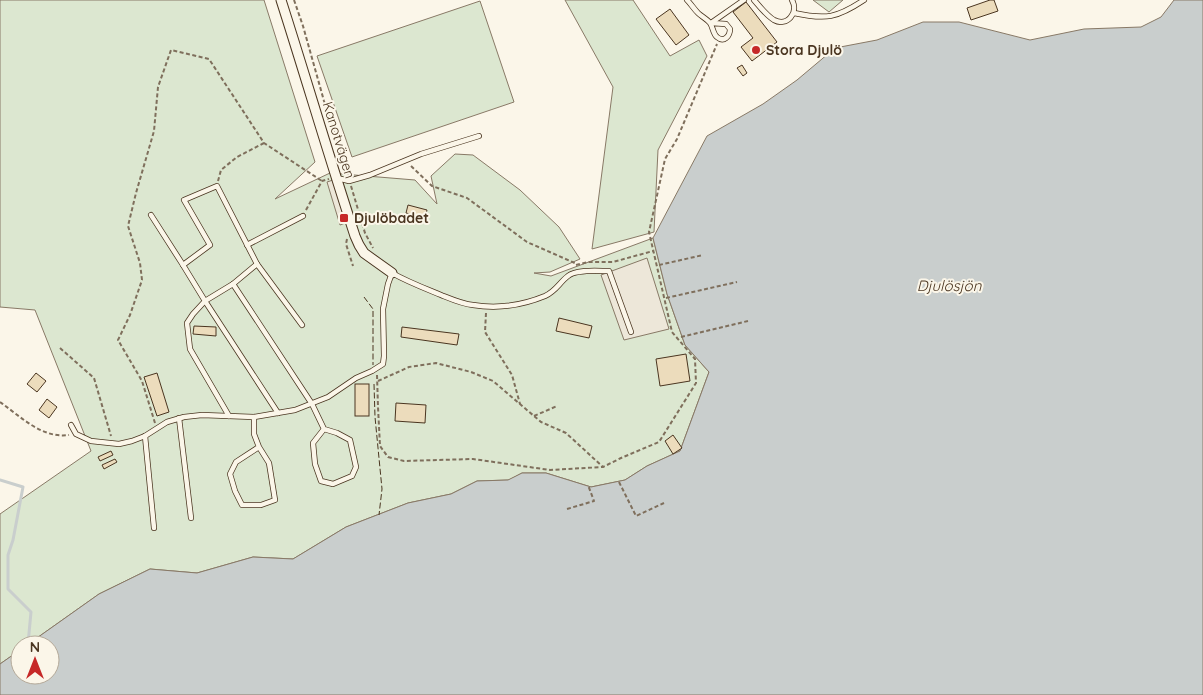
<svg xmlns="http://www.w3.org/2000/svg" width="1203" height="695" font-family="Quicksand,sans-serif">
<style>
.green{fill:#dce7d0;stroke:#887966}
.parking{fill:#ede7d9;stroke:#887966}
.water{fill:#c9cecd;stroke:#887966}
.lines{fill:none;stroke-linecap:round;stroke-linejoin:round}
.stream{stroke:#c9cecd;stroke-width:3}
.building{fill:#ecdcbc;stroke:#4a3520}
.lane-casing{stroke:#4a3520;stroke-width:6}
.street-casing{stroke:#4a3520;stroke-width:11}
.path{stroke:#7f6f5c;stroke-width:2;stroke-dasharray:4 2.5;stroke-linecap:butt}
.lane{stroke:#fbf6e9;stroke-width:4.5}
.street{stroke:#fbf6e9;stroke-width:9}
.fence{stroke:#4a3520;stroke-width:1;stroke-dasharray:6 2.5;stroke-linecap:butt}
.poi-dot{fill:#c62828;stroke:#fbf6e9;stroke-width:2}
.labels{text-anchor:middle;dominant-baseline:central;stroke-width:4;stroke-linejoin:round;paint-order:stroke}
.poi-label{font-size:14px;font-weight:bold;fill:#4a3520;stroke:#fbf6e9;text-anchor:start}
.street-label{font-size:14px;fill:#4a3520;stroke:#fbf6e9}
.water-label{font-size:15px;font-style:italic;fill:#4a3520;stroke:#fbf6e9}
</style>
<rect width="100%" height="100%" fill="#fbf6e9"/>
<g class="green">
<polygon points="0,0 264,0 315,162 275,199 330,173 415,180 437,204 431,176 455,154 473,155 520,190 559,227 580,259 550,272 534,273 551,276 653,238 667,294 685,345 709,372 680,451 647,466 625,480 591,487 546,473 522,473 509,480 477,481 451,494 408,503 346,527 293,559 253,557 197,573 150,569 99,594 27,645 20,645 20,650 0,664 0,514 91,451 35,310 0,307"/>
<polygon points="565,0 633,0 670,56 699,40 707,56 658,150 654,232 592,249 613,87"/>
<polygon points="813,0 843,0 829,12"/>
<polygon points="480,1 514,102 352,157 317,56"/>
</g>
<g class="parking">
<polygon points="336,179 348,222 340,225 327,182"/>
<polygon points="647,258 669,329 624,340 601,275"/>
</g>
<polygon class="water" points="1174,0 1203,0 1203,695 0,695 0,664 20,650 20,675 50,675 50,645 27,645 99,594 150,569 197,573 253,557 293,559 346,527 408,503 451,494 477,481 508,480 522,473 546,473 591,487 625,480 647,466 680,451 709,372 685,345 667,294 653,238 707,136 763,104 797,80 835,48 877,40 923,22 959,22 1030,40 1084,29 1141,27 1161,17"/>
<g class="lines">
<polyline class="stream" points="0,480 23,487 13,540 8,555 8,589 31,612 28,644"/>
</g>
<g class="building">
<polygon points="990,0 994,0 998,11 971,20 967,8"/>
<polygon points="746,2 777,42 752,61 741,47 753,38 733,12"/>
<polygon points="670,9 689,35 676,45 656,19"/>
<polygon points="742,65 747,73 743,76 737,68"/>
<polygon points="408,205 427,210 425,218 406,213"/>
<polygon points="559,318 592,326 589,338 556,331"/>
<polygon points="194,326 216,327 216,336 193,334"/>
<polygon points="402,327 459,334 457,345 401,337"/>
<polygon points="686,354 690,381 660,386 656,359"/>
<polygon points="36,373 46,381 37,392 27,384"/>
<polygon points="157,373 169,412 157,416 144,377"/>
<rect x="355" y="384" width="14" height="32"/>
<polygon points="47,399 57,407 49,418 39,410"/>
<polygon points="396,403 426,405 425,423 395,421"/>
<polygon points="673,435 682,448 673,454 665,441"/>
<polygon points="111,451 113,455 100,461 98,457"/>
<polygon points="115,459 117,462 104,469 102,465"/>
</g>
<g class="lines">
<g class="lane-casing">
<g id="lane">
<path d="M 687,0 C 691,4 694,9 698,13 C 701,16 707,19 710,23 C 713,27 713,34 717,37 C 724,43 730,36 730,29 L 726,24 L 711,23"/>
<path d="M 754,0 C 760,7 767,16 774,20 C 787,27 799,13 792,0"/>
<path d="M 794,13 C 826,20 837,18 864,0"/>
<polyline points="711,23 744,0"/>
<polyline points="337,178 349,181 370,175 421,154 479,136"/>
<polyline points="151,215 183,265"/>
<polyline points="247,245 303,216"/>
<polyline points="233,284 205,301 278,413"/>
<polyline points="302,325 257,264 233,284 312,404 324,429 337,433 350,440 356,467 352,476 333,484 321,481 315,464 313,443 324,429"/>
<polyline points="229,416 190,349 187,323 193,314 205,301 183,265 210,245 184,200 217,186 257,264"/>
<polyline points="254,417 254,434 259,447 236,462 230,474 235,491 242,505 261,505 275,500 269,463 259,447"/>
<polyline points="179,418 191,518"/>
<path d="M 71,425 L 76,434 L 91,441 L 119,444 L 132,441 L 145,436 L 167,422 L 184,417 L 202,415 L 254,417 L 295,410 L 328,397 L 356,378 L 372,371 L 383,364 L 384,356 L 383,309 L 388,284 L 392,273 C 408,282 424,288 441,295 C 451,299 462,304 473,305 C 497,309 523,305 545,296 C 556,291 559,283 568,276 C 576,269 598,271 609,271 L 631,332"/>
<polyline points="145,436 154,528"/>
</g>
</g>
<g class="street-casing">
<path id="street" d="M 281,0 C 306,78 329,157 355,236 L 359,245 L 364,253 L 392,273"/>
</g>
<g class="path">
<polyline points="294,0 303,26 324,101 347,175"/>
<polyline points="411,166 432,186 467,198 527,242 577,264"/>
<polyline points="218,181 221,170 237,157 264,143"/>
<polyline points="351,186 365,233 373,248"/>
<polyline points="306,210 322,181 329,179"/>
<polyline points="347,239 346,244 353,266"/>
<polyline points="576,265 588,262 613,262 653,251"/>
<polyline points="659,265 703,255"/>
<polyline points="666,298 737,282"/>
<polyline points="486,313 485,332 512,375 520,404"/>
<polyline points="681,337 748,321"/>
<polyline points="60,348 94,378 111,436"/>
<polyline points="377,375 378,407 380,446 388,457 404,461 473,459 550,470 603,467 621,458 659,442 696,383 695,359 672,332 649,232 665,159 677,139 717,44"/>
<polyline points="378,381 409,367 436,363 471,372 493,381 541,422 566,433 603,467"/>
<path d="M 0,402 C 20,416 42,439 69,435"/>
<polyline points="534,416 557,406"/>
<polyline points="155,423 142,381 118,340 130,315 142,280 140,263 128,226 136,193 154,131 158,87 171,50 209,59 264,143 322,181"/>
<polyline points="619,482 636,516 664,503"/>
<polyline points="567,509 594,501 588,485"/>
</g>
<use href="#lane" class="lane"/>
<use href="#street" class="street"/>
<g class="fence">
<polyline points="364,297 373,309 373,365"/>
<polyline points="374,384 375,417 382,489 379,515"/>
</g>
</g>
<g class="poi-dot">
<circle cx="756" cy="50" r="5"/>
<rect x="339" y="213" width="10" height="10" rx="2.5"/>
</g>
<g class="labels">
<g class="poi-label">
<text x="766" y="50">Stora Djulö</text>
<text x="354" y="218">Djulöbadet</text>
</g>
<g class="street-label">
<text transform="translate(339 140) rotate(73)">Kanotvägen</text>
</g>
<g class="water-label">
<text x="949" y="285">Djulösjön</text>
</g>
</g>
<g transform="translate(35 660)"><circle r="24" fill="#fbf6e9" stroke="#b4a999"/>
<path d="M0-4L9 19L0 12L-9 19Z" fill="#c62828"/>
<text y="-8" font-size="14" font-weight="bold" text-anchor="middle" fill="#4a3520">N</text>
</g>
</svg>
